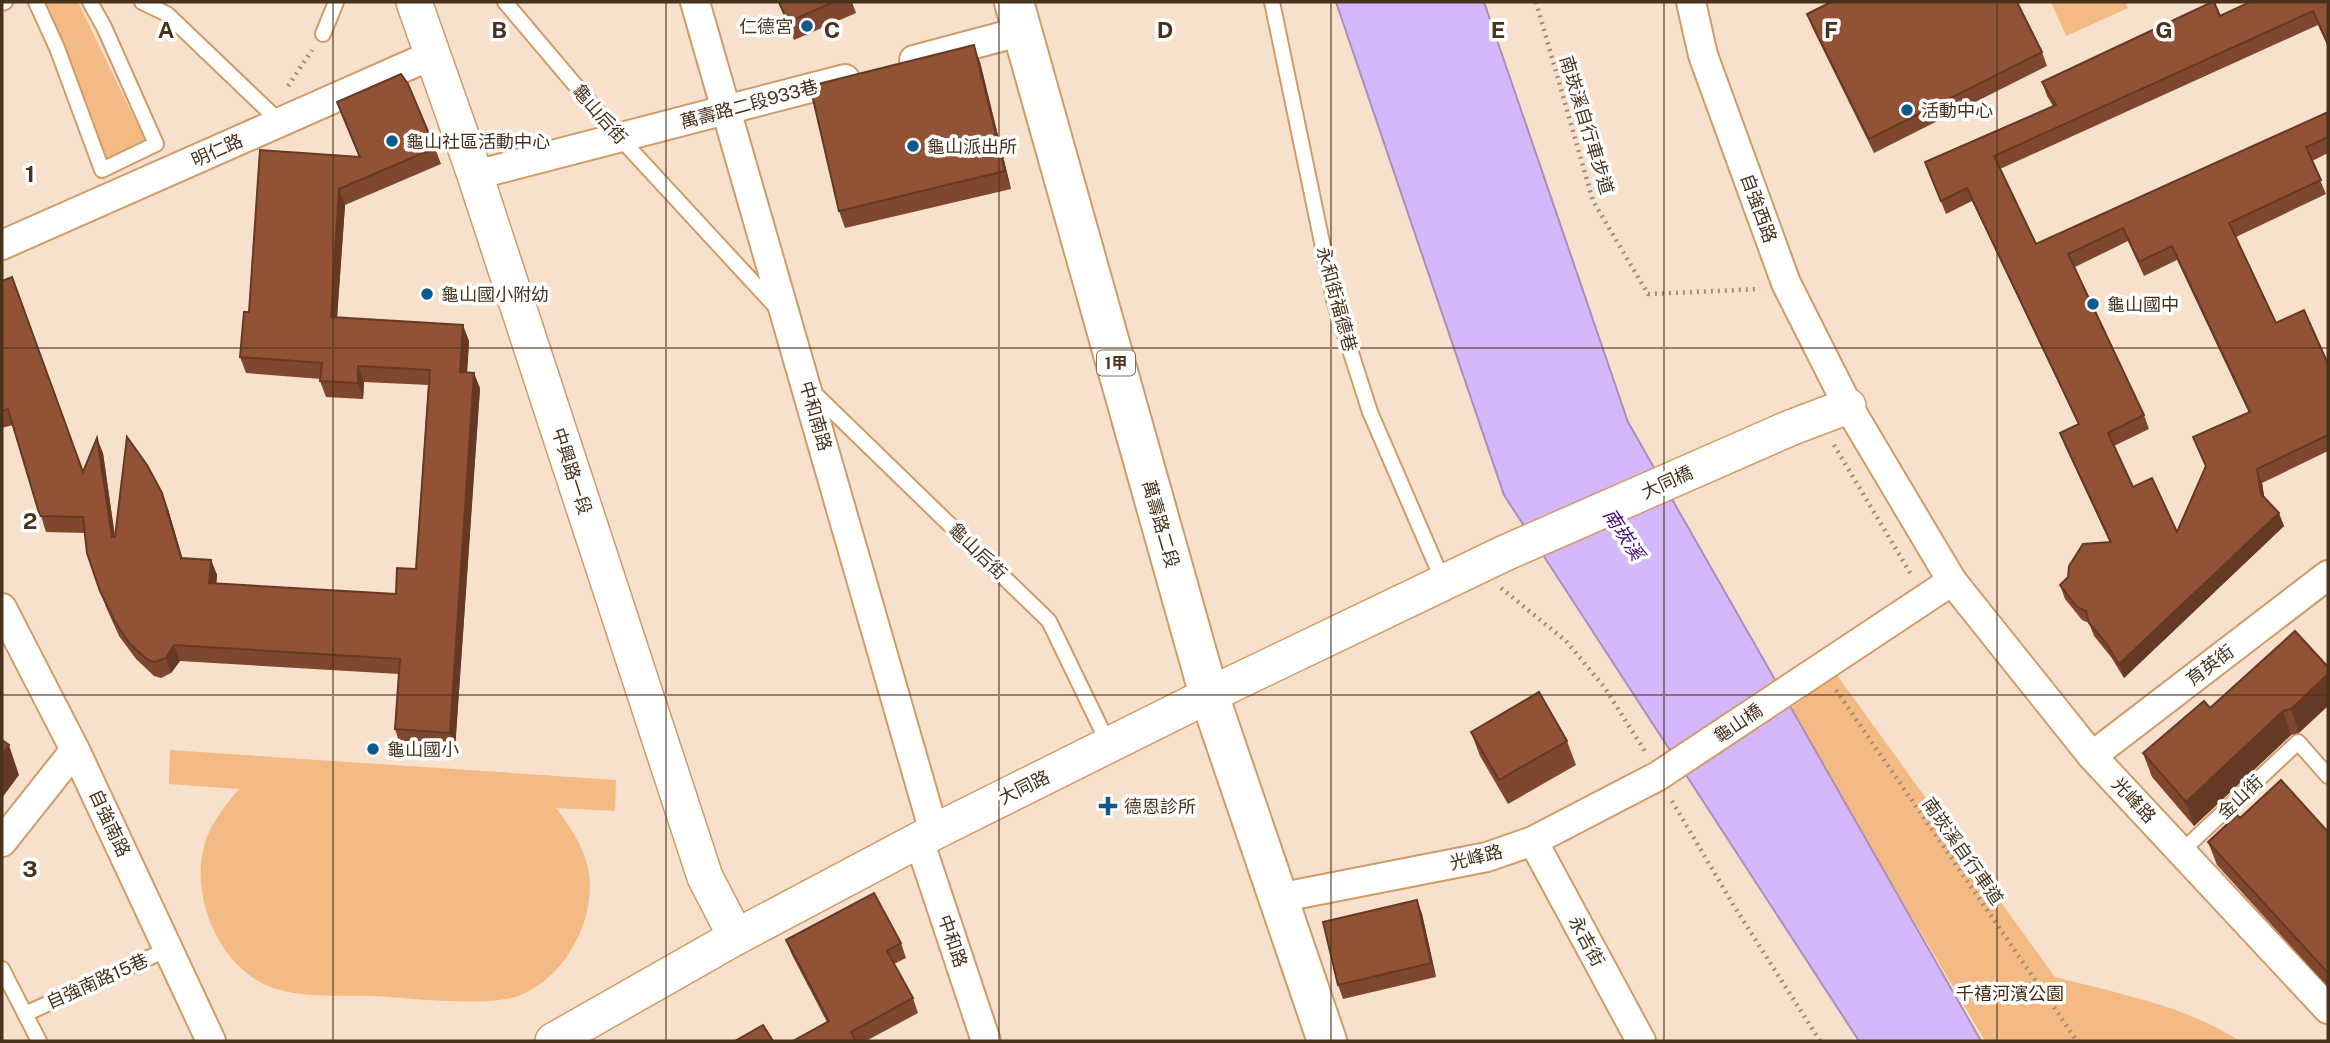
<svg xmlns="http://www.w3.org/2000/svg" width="2330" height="1043" font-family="'Public Sans','Noto Sans TC',sans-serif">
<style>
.green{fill:#f3ba83}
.water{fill:#d5b7fb;stroke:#ab8fb8;stroke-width:2}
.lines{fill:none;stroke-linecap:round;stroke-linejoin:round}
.service-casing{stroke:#d19b66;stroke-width:18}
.minor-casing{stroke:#d19b66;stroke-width:32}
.tertiary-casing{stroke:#d19b66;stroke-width:38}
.primary-casing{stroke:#d19b66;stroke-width:42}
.path{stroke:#a48d78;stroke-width:4.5;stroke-dasharray:2 5;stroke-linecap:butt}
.service{stroke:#fff;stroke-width:14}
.minor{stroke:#fff;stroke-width:28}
.tertiary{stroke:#fff;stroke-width:35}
.primary{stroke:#fff;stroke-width:38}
.wall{fill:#7e472e;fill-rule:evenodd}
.shaded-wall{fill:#663925}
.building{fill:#925235;stroke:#663925;stroke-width:2;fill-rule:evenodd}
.grid{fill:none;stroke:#48321c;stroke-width:2;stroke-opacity:0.55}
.poi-dot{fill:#0d5b8e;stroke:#fff;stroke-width:2.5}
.labels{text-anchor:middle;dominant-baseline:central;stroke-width:7;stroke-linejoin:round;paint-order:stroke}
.shield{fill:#fff;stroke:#7f7060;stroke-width:2}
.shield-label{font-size:16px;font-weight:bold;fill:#48321c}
.poi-label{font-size:18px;fill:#48321c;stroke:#fff;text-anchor:start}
.street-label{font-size:18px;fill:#48321c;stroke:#fff}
.park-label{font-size:18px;fill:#452908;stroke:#fff}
.water-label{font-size:19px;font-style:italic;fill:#450a6f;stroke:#fff}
.grid-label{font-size:23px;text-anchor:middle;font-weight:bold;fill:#48321c;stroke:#fff;stroke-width:7;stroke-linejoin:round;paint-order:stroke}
</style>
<rect width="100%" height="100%" fill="#f8e1cc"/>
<g class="green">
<polygon points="31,2 78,2 151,153 109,166 57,36"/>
<polygon points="2051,2 2125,2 2128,8 2066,36"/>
<path d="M 1837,675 L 2055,977 C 2117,993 2186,1006 2240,1041 L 1985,1041 L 1789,709 Z"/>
<path d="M 170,750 L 616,780 L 615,811 L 556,808 C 570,827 582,843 588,868 C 598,916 567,976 521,995 C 488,1008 411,998 373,996 C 340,995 300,999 268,986 C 216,964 187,889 207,837 C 215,818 226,804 239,789 L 169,784 Z"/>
</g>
<polygon class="water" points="1336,2 1484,2 1628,422 1981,1041 1859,1041 1504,495"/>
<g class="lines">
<g class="service-casing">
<g id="service">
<polyline points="36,2 57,48 102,170 156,144 104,27 90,2"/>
<polyline points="142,2 167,14 280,122"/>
<polyline points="505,2 620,138 776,307"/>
<polyline points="1272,2 1334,300 1370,412 1443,581"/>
<polyline points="2,3 5,2"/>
<polyline points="323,34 336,2"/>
<polyline points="813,392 1049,621 1109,745"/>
<polyline points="2182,851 2298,742 2328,776"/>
<polyline points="2,969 39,1041"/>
<polyline points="25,1014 168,949"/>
</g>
</g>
<g class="minor-casing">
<g id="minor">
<polyline points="695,2 934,832"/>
<polyline points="1691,2 1703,55 1786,283 1848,406 1952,581 2092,756 2328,1009"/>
<polyline points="914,60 1023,31"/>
<polyline points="475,175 845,79"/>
<polyline points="2,245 432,55"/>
<polyline points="2,608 75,750 211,1041"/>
<polyline points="2092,756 2328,575"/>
<polyline points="919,840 986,1041"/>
<polyline points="1533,841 1641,1041"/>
<polyline points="2,842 75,750"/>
<polyline points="1278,898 1487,857 1533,841 1658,776 1952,581"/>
</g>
</g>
<g class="tertiary-casing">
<g id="tertiary">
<polyline points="414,2 475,175 705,877 736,937"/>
<polyline points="553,1041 736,937 934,832 1209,695 1505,553 1790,428 1848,406"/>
</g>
</g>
<g class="primary-casing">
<polyline id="primary" points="1014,2 1209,695 1327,1041"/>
</g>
<g class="path">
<polyline points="1536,2 1593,201 1648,294 1760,289"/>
<polyline points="288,86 312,50"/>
<polyline points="1834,445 1912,576"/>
<polyline points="1501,588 1566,641 1605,688 1646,753"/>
<polyline points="1836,690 2077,1041"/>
<polyline points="1672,801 1734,906 1820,1041"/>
</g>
<use href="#service" class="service"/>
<use href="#minor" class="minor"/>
<use href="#tertiary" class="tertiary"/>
<use href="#primary" class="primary"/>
</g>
<g class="wall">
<polygon points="778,2 852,2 856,13 794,40"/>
<path d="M 2328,2 L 2328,47 L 2318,25 L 2000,169 L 2036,244 L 2328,112 L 2328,153 L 2312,161 L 2326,194 L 2236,237 L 2276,323 L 2328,364 L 2328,451 L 2262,483 L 2264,497 L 2284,526 L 2124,678 L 2111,657 L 2094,636 L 2089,623 L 2082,620 L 2065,599 L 2060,585 L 2110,543 L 2065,446 L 2060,433 L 2078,424 L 1972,201 L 1946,214 L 1925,162 L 2053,106 L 2047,96 L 2042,82 L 2220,16 ZM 2128,241 L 2144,276 L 2177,260 L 2249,413 L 2193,437 L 2206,467 L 2177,532 L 2133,487 L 2114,446 L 2149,429 L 2144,415 L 2075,267 Z"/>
<polygon points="1807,14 2042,52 2047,66 1874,153 1812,27"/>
<polygon points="980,62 1011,189 845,228 839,211"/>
<polygon points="337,102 435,148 441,164 345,205 337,317 469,341 467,373 480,388 455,749 400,745 395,729 399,674 180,661 171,673 161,678 154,676 136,659 119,636 106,607 87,553 85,533 46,532 13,425 2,428 2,281 83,472 103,453 115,536 168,509 182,558 211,560 217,575 216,584 396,594 416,569 428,385 364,382 363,399 326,397 320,381 321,379 246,373 240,357 249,312 359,157"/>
<polygon points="2295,631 2299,733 2291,735 2194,826 2152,777 2143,753 2210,708"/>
<polygon points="1471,732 1567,741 1576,765 1508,804 1480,756"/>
<polygon points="2240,818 2328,832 2328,987 2217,865 2208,842"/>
<polygon points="1417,900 1422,914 1436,977 1343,999 1338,985"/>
<polygon points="786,940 901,943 906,958 894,964 913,998 918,1013 866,1041 793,1041 827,1022 792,955"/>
</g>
<g class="shaded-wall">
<polygon points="974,45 980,62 1011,189 1005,171"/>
<polygon points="339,189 345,205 336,333 331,317"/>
<polygon points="463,325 469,341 466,388 460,372"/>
<polygon points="358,366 364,382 363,399 358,383"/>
<polygon points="474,373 480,388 455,749 450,733"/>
<polygon points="97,438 103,453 117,553 112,537"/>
<polygon points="2257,469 2262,483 2266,507 2261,494"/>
<polygon points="162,493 168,509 187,573 181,558"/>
<polygon points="2279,513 2284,526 2124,678 2119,664"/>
<polygon points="211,560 217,575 215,599 209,583"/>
<polygon points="174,645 180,661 171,673 166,658"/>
<polygon points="2328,674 2328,706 2299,733 2291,709"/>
<polygon points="2283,711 2291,735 2194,826 2186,802"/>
<polygon points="9,745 19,775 2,798 2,754"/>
<polygon points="1417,900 1422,914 1436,977 1431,963"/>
</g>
<g class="building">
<polygon points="779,2 834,2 788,22"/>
<polygon points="1831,2 2017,2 2042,52 1869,139 1807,14"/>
<path d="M 2212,2 L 2214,2 L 2220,16 L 2250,2 L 2328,2 L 2328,44 L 2313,11 L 1994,156 L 2036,244 L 2328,112 L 2328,137 L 2306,147 L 2321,180 L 2229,223 L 2276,323 L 2304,310 L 2328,364 L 2328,435 L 2257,469 L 2261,494 L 2279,513 L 2119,664 L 2106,643 L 2089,623 L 2086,611 L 2077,607 L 2060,585 L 2068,577 L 2069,566 L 2083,544 L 2111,542 L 2060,433 L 2079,424 L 1967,188 L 1941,201 L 1925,162 L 2056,105 L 2042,82 ZM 2123,228 L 2139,262 L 2172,246 L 2250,412 L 2193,437 L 2206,466 L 2177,532 L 2152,478 L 2133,487 L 2108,433 L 2144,415 L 2068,254 Z"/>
<polygon points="974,45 1005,171 839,211 810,86"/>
<polygon points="401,74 408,84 435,148 339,189 331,317 463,325 460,372 474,373 450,733 395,729 400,659 174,645 166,658 155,662 148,660 130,644 114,620 100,591 87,553 83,517 40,516 8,409 2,411 2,281 12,277 83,472 97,438 112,537 115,537 127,437 147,465 162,493 181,558 211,560 209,583 396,594 397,568 416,569 430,370 358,366 358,383 320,381 322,363 240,357 244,312 249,312 260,150 360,157 337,102"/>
<polygon points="2295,631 2328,667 2328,674 2291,709 2283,711 2186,802 2143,753 2204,701 2210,708"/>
<polygon points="1539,692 1567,741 1499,780 1471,732"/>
<polygon points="2,740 9,745 2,754"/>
<polygon points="2281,780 2328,832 2328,973 2208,842 2237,815 2240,818"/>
<polygon points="874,893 901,943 887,951 913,998 851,1032 856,1041 793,1041 829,1021 786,940"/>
<polygon points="1417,900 1431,963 1338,985 1323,922"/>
<polygon points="763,1025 773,1041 735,1041"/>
</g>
<path class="grid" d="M 333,2 L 333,1041M 666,2 L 666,1041M 999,2 L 999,1041M 1331,2 L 1331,1041M 1664,2 L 1664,1041M 1997,2 L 1997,1041M 2,348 L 2328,348M 2,695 L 2328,695"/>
<g class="poi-dot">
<circle cx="807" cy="26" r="7"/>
<circle cx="1907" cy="110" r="7"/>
<circle cx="392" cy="141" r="7"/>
<circle cx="913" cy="146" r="7"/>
<circle cx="427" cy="294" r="7"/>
<circle cx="2093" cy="304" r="7"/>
<circle cx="373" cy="749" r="7"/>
<path d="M1104.5 795.5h7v7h7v7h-7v7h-7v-7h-7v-7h7z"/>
</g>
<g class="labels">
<rect class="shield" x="1097" y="350.5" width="38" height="25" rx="5"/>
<g class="shield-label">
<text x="1116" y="363">1甲</text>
</g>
<g class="poi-label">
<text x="793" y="26" text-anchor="end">仁德宮</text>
<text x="1921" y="110">活動中心</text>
<text x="406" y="141">龜山社區活動中心</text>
<text x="927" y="146">龜山派出所</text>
<text x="441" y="294">龜山國小附幼</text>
<text x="2107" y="304">龜山國中</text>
<text x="387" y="749">龜山國小</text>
<text x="1124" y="806">德恩診所</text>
</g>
<g class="street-label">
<text transform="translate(749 104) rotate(-15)">萬壽路二段933巷</text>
<text transform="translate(600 114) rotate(49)">龜山后街</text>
<text transform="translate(1587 125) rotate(73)">南崁溪自行車步道</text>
<text transform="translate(217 150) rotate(-24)">明仁路</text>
<text transform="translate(1759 208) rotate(70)">自強西路</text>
<text transform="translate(1337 299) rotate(75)">永和街福德巷</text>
<text transform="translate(816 416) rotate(74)">中和南路</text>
<text transform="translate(572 471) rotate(72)">中興路一段</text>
<text transform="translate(1667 482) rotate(-24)">大同橋</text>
<text transform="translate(1161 524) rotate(74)">萬壽路二段</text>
<text transform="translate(978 551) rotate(44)">龜山后街</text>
<text transform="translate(2210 665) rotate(-37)">育英街</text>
<text transform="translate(1738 723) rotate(-34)">龜山橋</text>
<text transform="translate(1024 787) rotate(-26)">大同路</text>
<text transform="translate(2240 797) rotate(-43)">金山街</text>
<text transform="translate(2134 800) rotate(47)">光峰路</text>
<text transform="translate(110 823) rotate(65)">自強南路</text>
<text transform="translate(1963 851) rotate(55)">南崁溪自行車道</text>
<text transform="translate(1476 857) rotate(-14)">光峰路</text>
<text transform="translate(953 941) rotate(71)">中和路</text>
<text transform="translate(1587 941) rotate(62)">永吉街</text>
<text transform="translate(97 981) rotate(-24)">自強南路15巷</text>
</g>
<g class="park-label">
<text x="2010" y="993">千禧河濱公園</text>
</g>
<g class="water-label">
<text transform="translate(1624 534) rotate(57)">南崁溪</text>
</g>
</g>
<g class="grid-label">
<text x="166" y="38">A</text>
<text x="499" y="38">B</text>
<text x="832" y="38">C</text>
<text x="1165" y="38">D</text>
<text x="1498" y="38">E</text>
<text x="1831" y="38">F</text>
<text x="2164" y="38">G</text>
<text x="30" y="182">1</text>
<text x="30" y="529">2</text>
<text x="30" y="877">3</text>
</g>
<rect width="2330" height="1043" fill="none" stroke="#48321c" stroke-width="7"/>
</svg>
